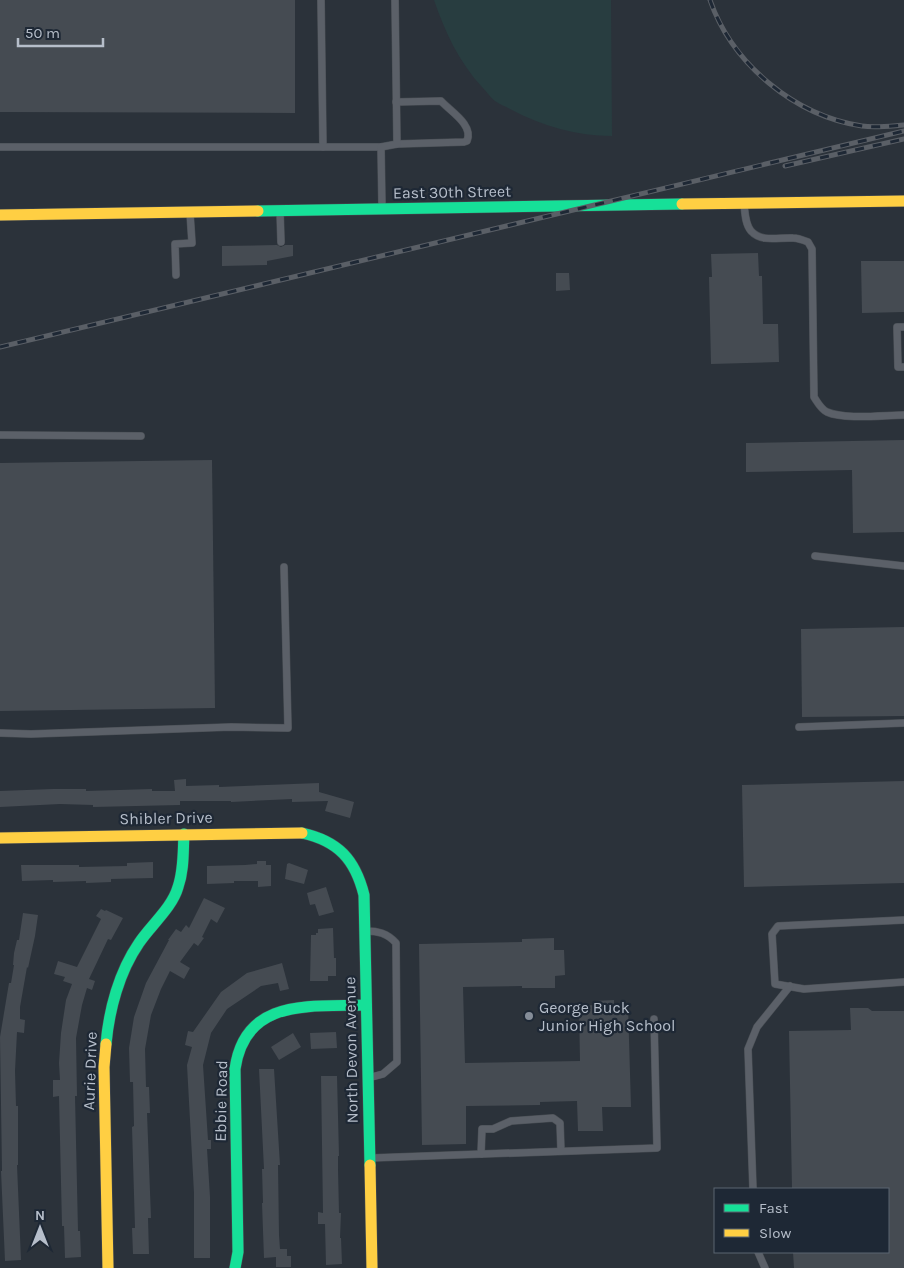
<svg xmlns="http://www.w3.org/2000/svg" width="904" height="1268" font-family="Karla,sans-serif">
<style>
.green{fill:#283d40}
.building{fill:#454b52}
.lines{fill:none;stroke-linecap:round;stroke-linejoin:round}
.lane-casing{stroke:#494e54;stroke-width:8}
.fast-casing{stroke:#494e54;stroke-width:12}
.slow-casing{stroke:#494e54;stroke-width:12}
.lane{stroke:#5b6068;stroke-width:7}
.fast{stroke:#16e098;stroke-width:11}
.slow{stroke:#ffcf43;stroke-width:11}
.rail-casing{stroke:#5a5f66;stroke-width:5}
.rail{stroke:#1e2835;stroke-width:3;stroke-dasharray:9;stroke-linecap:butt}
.poi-dot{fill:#858d98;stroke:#1e2835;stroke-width:2}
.labels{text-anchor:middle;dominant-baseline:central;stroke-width:4.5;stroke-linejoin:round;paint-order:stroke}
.street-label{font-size:16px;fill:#b6beca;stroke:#1e2835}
.poi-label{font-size:16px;fill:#b6beca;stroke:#1e2835;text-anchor:start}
</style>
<rect width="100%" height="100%" fill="#2b323a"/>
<path class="green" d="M 434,0 L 611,0 L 612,136 C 577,136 542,126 512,110 C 507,107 500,105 495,101 C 490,97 486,91 482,87 C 459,62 445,32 434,0 Z"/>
<g class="building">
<polygon points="0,0 295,0 295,113 0,112"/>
<polygon points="277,245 281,247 285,245 293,245 293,256 267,261 267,265 222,266 222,246"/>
<polygon points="758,253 759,276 762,276 763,324 778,324 779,362 711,364 709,277 712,277 711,254"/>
<polygon points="861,261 904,261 904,312 862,313"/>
<polygon points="556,273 569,273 570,290 556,291"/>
<polygon points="904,440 904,532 853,533 852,470 746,472 746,443"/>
<polygon points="212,460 215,708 0,711 0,463"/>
<polygon points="904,627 904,716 802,717 801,629"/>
<polygon points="186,779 186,786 219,785 219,787 319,783 319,792 354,802 350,818 325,811 328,801 292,802 292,799 231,802 231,801 180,801 180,805 93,807 93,805 60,804 0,807 0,791 53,789 86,789 86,791 152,789 152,791 175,791 174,780"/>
<polygon points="904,781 904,883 744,887 742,785"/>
<polygon points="257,861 266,861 266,865 271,865 271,886 258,887 258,881 234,881 234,883 207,884 207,866 245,865 257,864"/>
<polygon points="153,862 153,878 111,879 111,882 86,883 86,881 53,882 53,880 22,881 21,865 79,865 79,867 127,866 127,863"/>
<polygon points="289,863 308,870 304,884 285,879 287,864"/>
<polygon points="326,887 334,912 319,916 315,904 310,905 307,893"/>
<polygon points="204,898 225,908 217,923 211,919 202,937 204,938 198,946 194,943 180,962 190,968 184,979 170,971 161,989 151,1015 145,1049 146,1087 149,1087 150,1113 147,1113 151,1218 148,1218 149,1254 133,1254 132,1228 135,1228 132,1127 134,1126 133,1082 130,1082 129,1048 134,1017 146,983 169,940 168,940 176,929 181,932 186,925 189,928"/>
<polygon points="101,909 105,911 106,910 123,918 111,940 108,939 89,979 95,981 92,990 87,988 82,1005 76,1038 77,1096 75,1096 78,1231 80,1231 81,1257 65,1258 64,1226 62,1226 59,1096 53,1097 53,1080 60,1080 59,1063 61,1033 66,1000 72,984 63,981 65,977 54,974 58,961 77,967 101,919 96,916"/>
<polygon points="23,913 38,915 35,936 28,968 27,967 20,1007 20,1019 25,1020 24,1033 17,1032 15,1071 16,1106 18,1106 18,1165 17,1165 21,1260 5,1261 1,1171 2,1171 0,1037 9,983 11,983 14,965 13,965 14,953 17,940 19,940"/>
<polygon points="333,928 334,958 336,958 336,976 328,976 328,981 310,981 311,935 316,935 316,933 318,933 318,929"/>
<polygon points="554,938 554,950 564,950 565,975 555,976 555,988 522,988 522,986 463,987 465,1063 580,1061 579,1006 595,1005 595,1001 614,1000 614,1005 628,1005 631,1107 602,1107 603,1131 578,1131 577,1101 540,1102 540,1105 466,1106 466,1144 422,1145 419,944 522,942 522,939"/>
<polygon points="282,963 289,989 280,991 278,983 261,986 227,1009 211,1033 203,1065 208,1140 211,1140 211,1149 207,1149 210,1197 210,1258 194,1258 194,1193 187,1065 192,1047 185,1045 188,1031 193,1032 221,992 247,973"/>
<polygon points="850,1008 868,1008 872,1011 904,1011 904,1268 794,1268 793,1252 888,1252 888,1189 792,1189 789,1031 851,1030"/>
<polygon points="336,1032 337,1048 311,1049 310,1033"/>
<polygon points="293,1033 301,1047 279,1060 271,1047"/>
<polygon points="259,1069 274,1069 280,1165 278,1165 279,1235 280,1249 287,1249 287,1256 291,1256 291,1267 276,1267 276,1257 264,1258 262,1203 263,1203 262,1169 264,1169"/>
<polygon points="321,1076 337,1076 339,1156 338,1156 338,1169 339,1213 341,1213 340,1238 341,1238 342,1264 326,1265 325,1224 318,1224 318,1212 323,1213"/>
</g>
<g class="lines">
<g class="lane-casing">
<g id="lane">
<polyline points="321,0 323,147"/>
<path d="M 396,102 L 441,101 C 450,111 474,125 467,141 L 464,142 L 397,144"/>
<polyline points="0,147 381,147"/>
<path d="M 744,204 C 745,212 745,224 751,231 C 762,243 779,237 793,238 C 798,238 803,240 808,242 L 812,249 L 814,397 C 818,403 821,409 827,412 C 845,420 884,415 904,415"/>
<polyline points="382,207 381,147 397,144 395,0"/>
<polyline points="280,211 281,242"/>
<polyline points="176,275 175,244 192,243 190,213"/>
<polyline points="904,327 897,327 898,367 904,367"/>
<polyline points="0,435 141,436"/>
<polyline points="815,556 904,566"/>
<polyline points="799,727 904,723"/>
<polyline points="0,733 31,734 231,727 288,728 284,567"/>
<polyline points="904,920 778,926 772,934 775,984 804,989 904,982"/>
<path d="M 365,931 C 378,931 387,933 396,943 L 397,1062 L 383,1074 L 368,1078"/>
<polyline points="481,1154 482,1129 493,1129 511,1121 553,1118 560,1123 561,1151"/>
<polyline points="370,1158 657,1148 654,1019"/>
<polyline points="753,1189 748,1049 757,1027 790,986"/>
<polyline points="758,1252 765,1268"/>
</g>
</g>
<g class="fast-casing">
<g id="fast">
<polyline points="258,211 682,204"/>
<path d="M 302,833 C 338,841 355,859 364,895 L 370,1165"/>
<path d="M 106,1044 C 109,1010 119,972 139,943 C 151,925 172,908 178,887 C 184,870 183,852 184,834"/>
<path d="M 235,1268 L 238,1252 L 235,1069 C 245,997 311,1007 366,1005"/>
</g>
</g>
<g class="slow-casing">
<g id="slow">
<polyline points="682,204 904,201"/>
<polyline points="0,215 258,211"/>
<polyline points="0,838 302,833"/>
<polyline points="106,1044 104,1067 108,1268"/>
<polyline points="370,1165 372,1268"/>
</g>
</g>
<use href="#lane" class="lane"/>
<use href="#fast" class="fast"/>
<use href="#slow" class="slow"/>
<g class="rail-casing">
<g id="rail">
<path d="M 710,0 C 732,64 795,116 862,126 C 876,128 890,126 904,125"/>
<polyline points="785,166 904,139"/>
<polyline points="0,347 904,131"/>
</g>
</g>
<use href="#rail" class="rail"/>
</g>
<circle class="poi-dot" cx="529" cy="1016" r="5"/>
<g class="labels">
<g class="street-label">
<text transform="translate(452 192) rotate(-1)">East 30th Street</text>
<text transform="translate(166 818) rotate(-1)">Shibler Drive</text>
<text transform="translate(351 1050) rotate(-91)">North Devon Avenue</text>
<text transform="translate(90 1071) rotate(-88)">Aurie Drive</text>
<text transform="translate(221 1101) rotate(-89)">Ebbie Road</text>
</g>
<g class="poi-label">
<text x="539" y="1007">George Buck<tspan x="539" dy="18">Junior High School</tspan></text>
</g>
</g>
<rect x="714" y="1188" width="175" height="65" fill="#1e2835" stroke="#5b6471"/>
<rect x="724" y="1204" width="25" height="8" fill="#16e098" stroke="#5b6471"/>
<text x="759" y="1213" font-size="15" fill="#b6beca">Fast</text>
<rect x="724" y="1229" width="25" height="8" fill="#ffcf43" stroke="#5b6471"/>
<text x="759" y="1238" font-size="15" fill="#b6beca">Slow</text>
<g transform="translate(40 1228)" stroke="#1e2835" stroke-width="4" paint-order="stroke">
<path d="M0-4L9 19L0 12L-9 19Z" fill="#b6beca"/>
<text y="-8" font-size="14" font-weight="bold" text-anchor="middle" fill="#b6beca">N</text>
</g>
<path d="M18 38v8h85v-8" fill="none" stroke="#b6beca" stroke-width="2.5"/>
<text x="25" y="38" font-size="15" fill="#b6beca" stroke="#1e2835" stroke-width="4" paint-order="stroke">50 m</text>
</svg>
